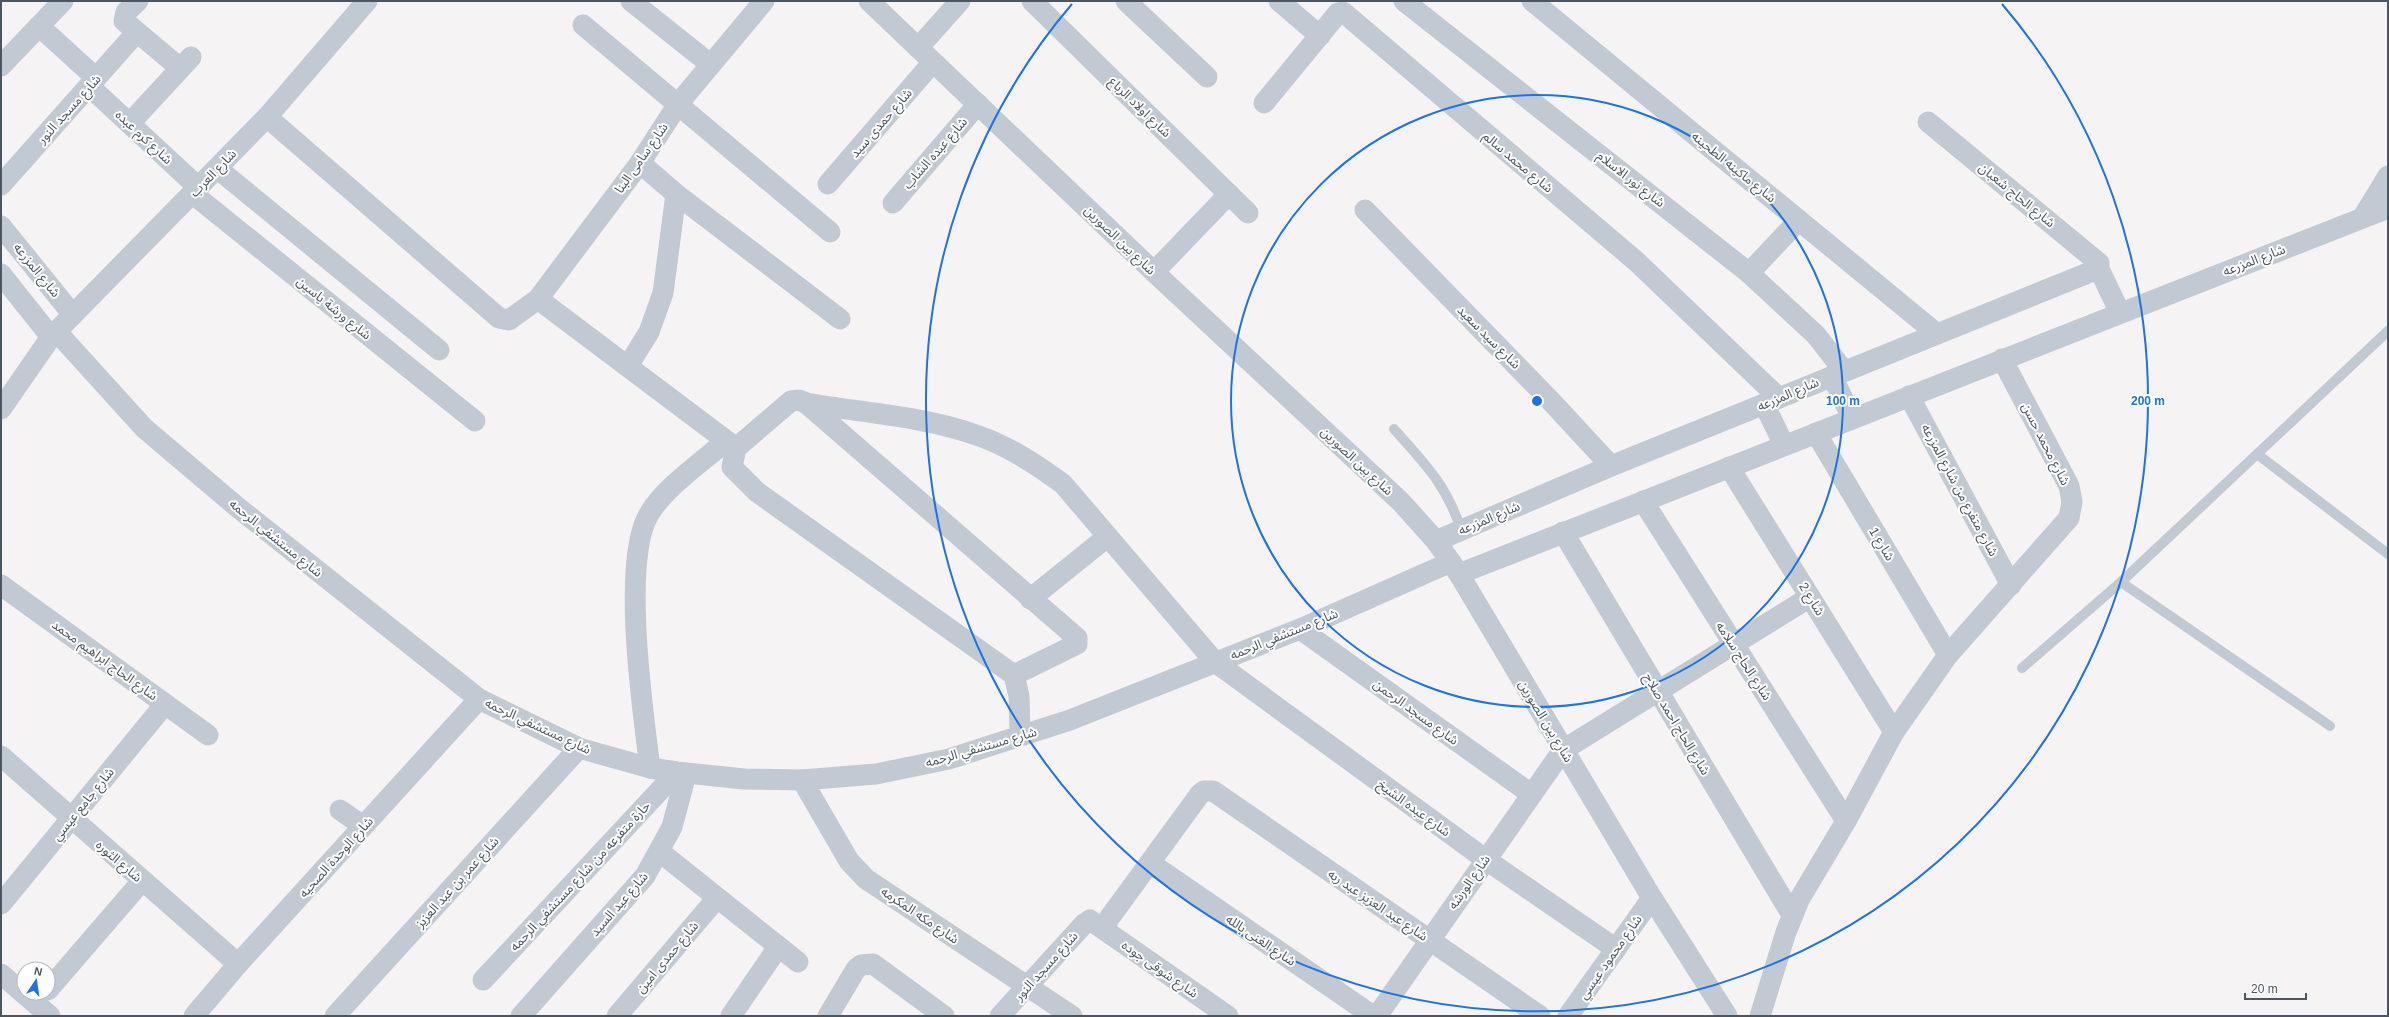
<svg xmlns="http://www.w3.org/2000/svg" width="2389" height="1017" font-family="Arial,'Noto Sans Arabic',sans-serif">
<style>
.lines{fill:none;stroke-linecap:round;stroke-linejoin:round}
.lane{stroke:#c1cad2;stroke-width:10}
.street{stroke:#c1cad2;stroke-width:21}
.ring{fill:none;stroke:#1a73e8;stroke-width:2}
.labels{text-anchor:middle;dominant-baseline:central;stroke-width:4;stroke-linejoin:round;paint-order:stroke}
.street-label{font-size:13px;fill:#4a5661;stroke:#fff}
.centre{fill:#1a73e8;stroke:#fff;stroke-width:2}
.ring-label{font-size:12px;text-anchor:middle;font-weight:bold;fill:#1a73e8;stroke:#fff;stroke-width:4;stroke-linejoin:round;paint-order:stroke}
</style>
<rect width="100%" height="100%" fill="#f5f3f3"/>
<g class="lines">
<g class="lane">
<path d="M 1394,429 C 1424,463 1447,485 1461,530"/>
<polyline points="2257,454 2388,554"/>
<polyline points="2121,582 2330,726"/>
<polyline points="2022,668 2121,582 2388,331"/>
</g>
<g class="street">
<polyline points="138,1 126,12 124,21 180,68"/>
<polyline points="631,1 710,64"/>
<polyline points="869,1 1154,272 1401,502 1436,541 1459,574 1652,898 1727,1016"/>
<polyline points="1032,1 1248,213"/>
<polyline points="1126,1 1207,77"/>
<polyline points="1279,1 1320,36"/>
<polyline points="1404,1 1749,273 1816,335 1844,371"/>
<polyline points="1532,1 1936,333"/>
<polyline points="583,25 830,232"/>
<polyline points="39,26 96,78"/>
<polyline points="918,48 960,1"/>
<polyline points="1,66 63,1"/>
<polyline points="89,86 199,188"/>
<polyline points="1264,103 1338,13 1343,12 1637,262 1779,398"/>
<polyline points="267,117 499,318 509,320 538,299 640,163 678,104 764,1"/>
<polyline points="1928,122 2099,263 2099,271"/>
<polyline points="130,123 191,57"/>
<polyline points="218,169 439,350"/>
<polyline points="828,184 933,62"/>
<polyline points="1,185 136,33"/>
<polyline points="193,194 475,421"/>
<polyline points="676,194 840,319"/>
<polyline points="893,203 978,104"/>
<polyline points="1365,210 1549,399 1611,466"/>
<polyline points="2363,217 2388,176"/>
<polyline points="1,226 73,315"/>
<polyline points="1154,272 1229,194"/>
<polyline points="1749,273 1799,220"/>
<polyline points="1,274 51,337"/>
<polyline points="538,299 736,448"/>
<polyline points="57,332 144,428 236,506 479,699 579,748 650,768 677,772 744,779 802,780 876,774 949,759 1070,720 1300,629 1451,562"/>
<polyline points="628,366 649,332 663,293 676,194 640,163"/>
<polyline points="1832,376 1852,418"/>
<polyline points="1909,396 2011,585"/>
<path d="M 806,403 C 863,413 924,416 979,436 C 1010,447 1037,465 1063,484 L 1215,662 L 1485,859 L 1616,949"/>
<polyline points="1764,404 1784,445"/>
<polyline points="1,409 51,337 267,117 367,1"/>
<polyline points="1816,433 1948,655"/>
<polyline points="1729,467 1894,732"/>
<polyline points="1643,501 1846,821"/>
<polyline points="1563,532 1792,915"/>
<polyline points="1436,541 1611,466 2093,271 2101,273 2120,313"/>
<polyline points="1459,574 2388,208"/>
<polyline points="1,585 208,735"/>
<polyline points="1030,599 1107,537"/>
<polyline points="1300,629 1531,794"/>
<polyline points="1014,675 1077,644 1077,638 806,403 799,400 791,401 736,448 732,467 757,492 1014,675 1019,696 1020,735"/>
<polyline points="1,756 238,964"/>
<path d="M 650,768 C 643,712 621,561 649,514 C 665,487 702,462 726,441"/>
<polyline points="802,780 849,861 866,879 1072,1016"/>
<polyline points="340,810 363,826"/>
<polyline points="660,852 798,962"/>
<polyline points="1150,863 1373,1016"/>
<polyline points="1,904 165,704"/>
<polyline points="1102,928 1200,794 1204,791 1213,791 1540,1016"/>
<polyline points="1,974 50,1016"/>
<polyline points="483,980 677,772"/>
<polyline points="48,990 142,881"/>
<polyline points="194,1016 238,964 479,699"/>
<polyline points="335,1016 579,748"/>
<polyline points="521,1016 645,876 672,827 686,774"/>
<polyline points="617,1016 717,898"/>
<polyline points="731,1016 778,947"/>
<polyline points="828,1016 856,969 861,965 873,964 944,1016"/>
<polyline points="1000,1016 1084,924 1090,920 1228,1016"/>
<polyline points="1377,1016 1563,750 1810,597"/>
<polyline points="1568,1016 1652,898"/>
<polyline points="1760,1016 1786,932 1799,900 1846,821 1894,732 1948,655 2069,518 2072,502 2069,486 2002,359"/>
</g>
</g>
<g class="ring">
<circle cx="1537" cy="401" r="306"/>
<path d="M2002 4A611 611 0 1 1 1072 4"/>
</g>
<g class="labels">
<g class="street-label">
<text transform="translate(1140 107) rotate(44)">شارع اولاد الرباع</text>
<text transform="translate(69 109) rotate(-48)">شارع مسجد النور</text>
<text transform="translate(881 123) rotate(-49)">شارع حمدى سيد</text>
<text transform="translate(144 137) rotate(43)">شارع كرم عبده</text>
<text transform="translate(935 153) rotate(-49)">شارع عبده الشاب</text>
<text transform="translate(641 158) rotate(-55)">شارع سامى البنا</text>
<text transform="translate(1518 162) rotate(40)">شارع محمد سالم</text>
<text transform="translate(1734 167) rotate(39)">شارع ماكينه الطحينه</text>
<text transform="translate(213 173) rotate(-46)">شارع العرب</text>
<text transform="translate(1631 179) rotate(38)">شارع نور الاسلام</text>
<text transform="translate(2017 195) rotate(39)">شارع الحاج شعبان</text>
<text transform="translate(1120 240) rotate(44)">شارع بين الصورين</text>
<text transform="translate(2254 260) rotate(-21)">شارع المزرعه</text>
<text transform="translate(37 270) rotate(51)">شارع المزرعه</text>
<text transform="translate(334 308) rotate(39)">شارع ورشة ياسين</text>
<text transform="translate(1489 337) rotate(45)">شارع سيد سعيد</text>
<text transform="translate(1788 394) rotate(-23)">شارع المزرعه</text>
<text transform="translate(2046 444) rotate(63)">شارع محمد حسن</text>
<text transform="translate(1357 461) rotate(43)">شارع بين الصورين</text>
<text transform="translate(1960 490) rotate(62)">شارع متفرع من شارع المزرعه</text>
<text transform="translate(1489 518) rotate(-23)">شارع المزرعه</text>
<text transform="translate(276 538) rotate(39)">شارع مستشفي الرحمه</text>
<text transform="translate(1882 544) rotate(59)">شارع 1</text>
<text transform="translate(1812 599) rotate(58)">شارع 2</text>
<text transform="translate(1284 634) rotate(-22)">شارع مستشفي الرحمه</text>
<text transform="translate(105 660) rotate(36)">شارع الحاج ابراهيم محمد</text>
<text transform="translate(1744 661) rotate(57)">شارع الحاج سلامه</text>
<text transform="translate(1416 712) rotate(36)">شارع مسجد الرحمن</text>
<text transform="translate(1546 721) rotate(59)">شارع بين الصورين</text>
<text transform="translate(1677 724) rotate(59)">شارع الحاج احمد صلاح</text>
<text transform="translate(538 726) rotate(25)">شارع مستشفي الرحمه</text>
<text transform="translate(981 747) rotate(-16)">شارع مستشفي الرحمه</text>
<text transform="translate(83 804) rotate(-51)">شارع جامع عيسي</text>
<text transform="translate(1414 808) rotate(36)">شارع عبده الشيخ</text>
<text transform="translate(336 857) rotate(-48)">شارع الوحدة الصحيه</text>
<text transform="translate(119 861) rotate(41)">شارع الثوره</text>
<text transform="translate(580 876) rotate(-47)">حارة متفرعه من شارع مستشفي الرحمه</text>
<text transform="translate(457 882) rotate(-48)">شارع عمر بن عبد العزيز</text>
<text transform="translate(1469 882) rotate(-55)">شارع الورشه</text>
<text transform="translate(619 904) rotate(-49)">شارع عيد السيد</text>
<text transform="translate(1378 905) rotate(34)">شارع عبد العزيز عبد ربه</text>
<text transform="translate(920 915) rotate(34)">شارع مكه المكرمه</text>
<text transform="translate(1261 940) rotate(34)">شارع الغنى بالله</text>
<text transform="translate(667 957) rotate(-50)">شارع حمدى امين</text>
<text transform="translate(1610 957) rotate(-55)">شارع محمود عيسي</text>
<text transform="translate(1046 966) rotate(-48)">شارع مسجد النور</text>
<text transform="translate(1160 969) rotate(35)">شارع شوقى جوده</text>
</g>
</g>
<circle cx="1537" cy="401" r="6" class="centre"/>
<g class="ring-label">
<text x="1843" y="405">100 m</text>
<text x="2148" y="405">200 m</text>
</g>
<rect width="2389" height="1017" fill="none" stroke="#4a5661" stroke-width="4"/>
<g transform="translate(36 981) rotate(13)"><circle r="19" fill="#ffffff" stroke="#b7bbc0"/>
<path d="M0-3L7 15L0 10L-7 15Z" fill="#1a73e8"/>
<text y="-6" font-size="11" font-weight="bold" text-anchor="middle" fill="#4a5661">N</text>
</g>
<path d="M2245 993v6h61v-6" fill="none" stroke="#4a5661" stroke-width="2"/>
<text x="2251" y="993" font-size="12" fill="#4a5661" stroke="#ffffff" stroke-width="3" paint-order="stroke">20 m</text>
</svg>
